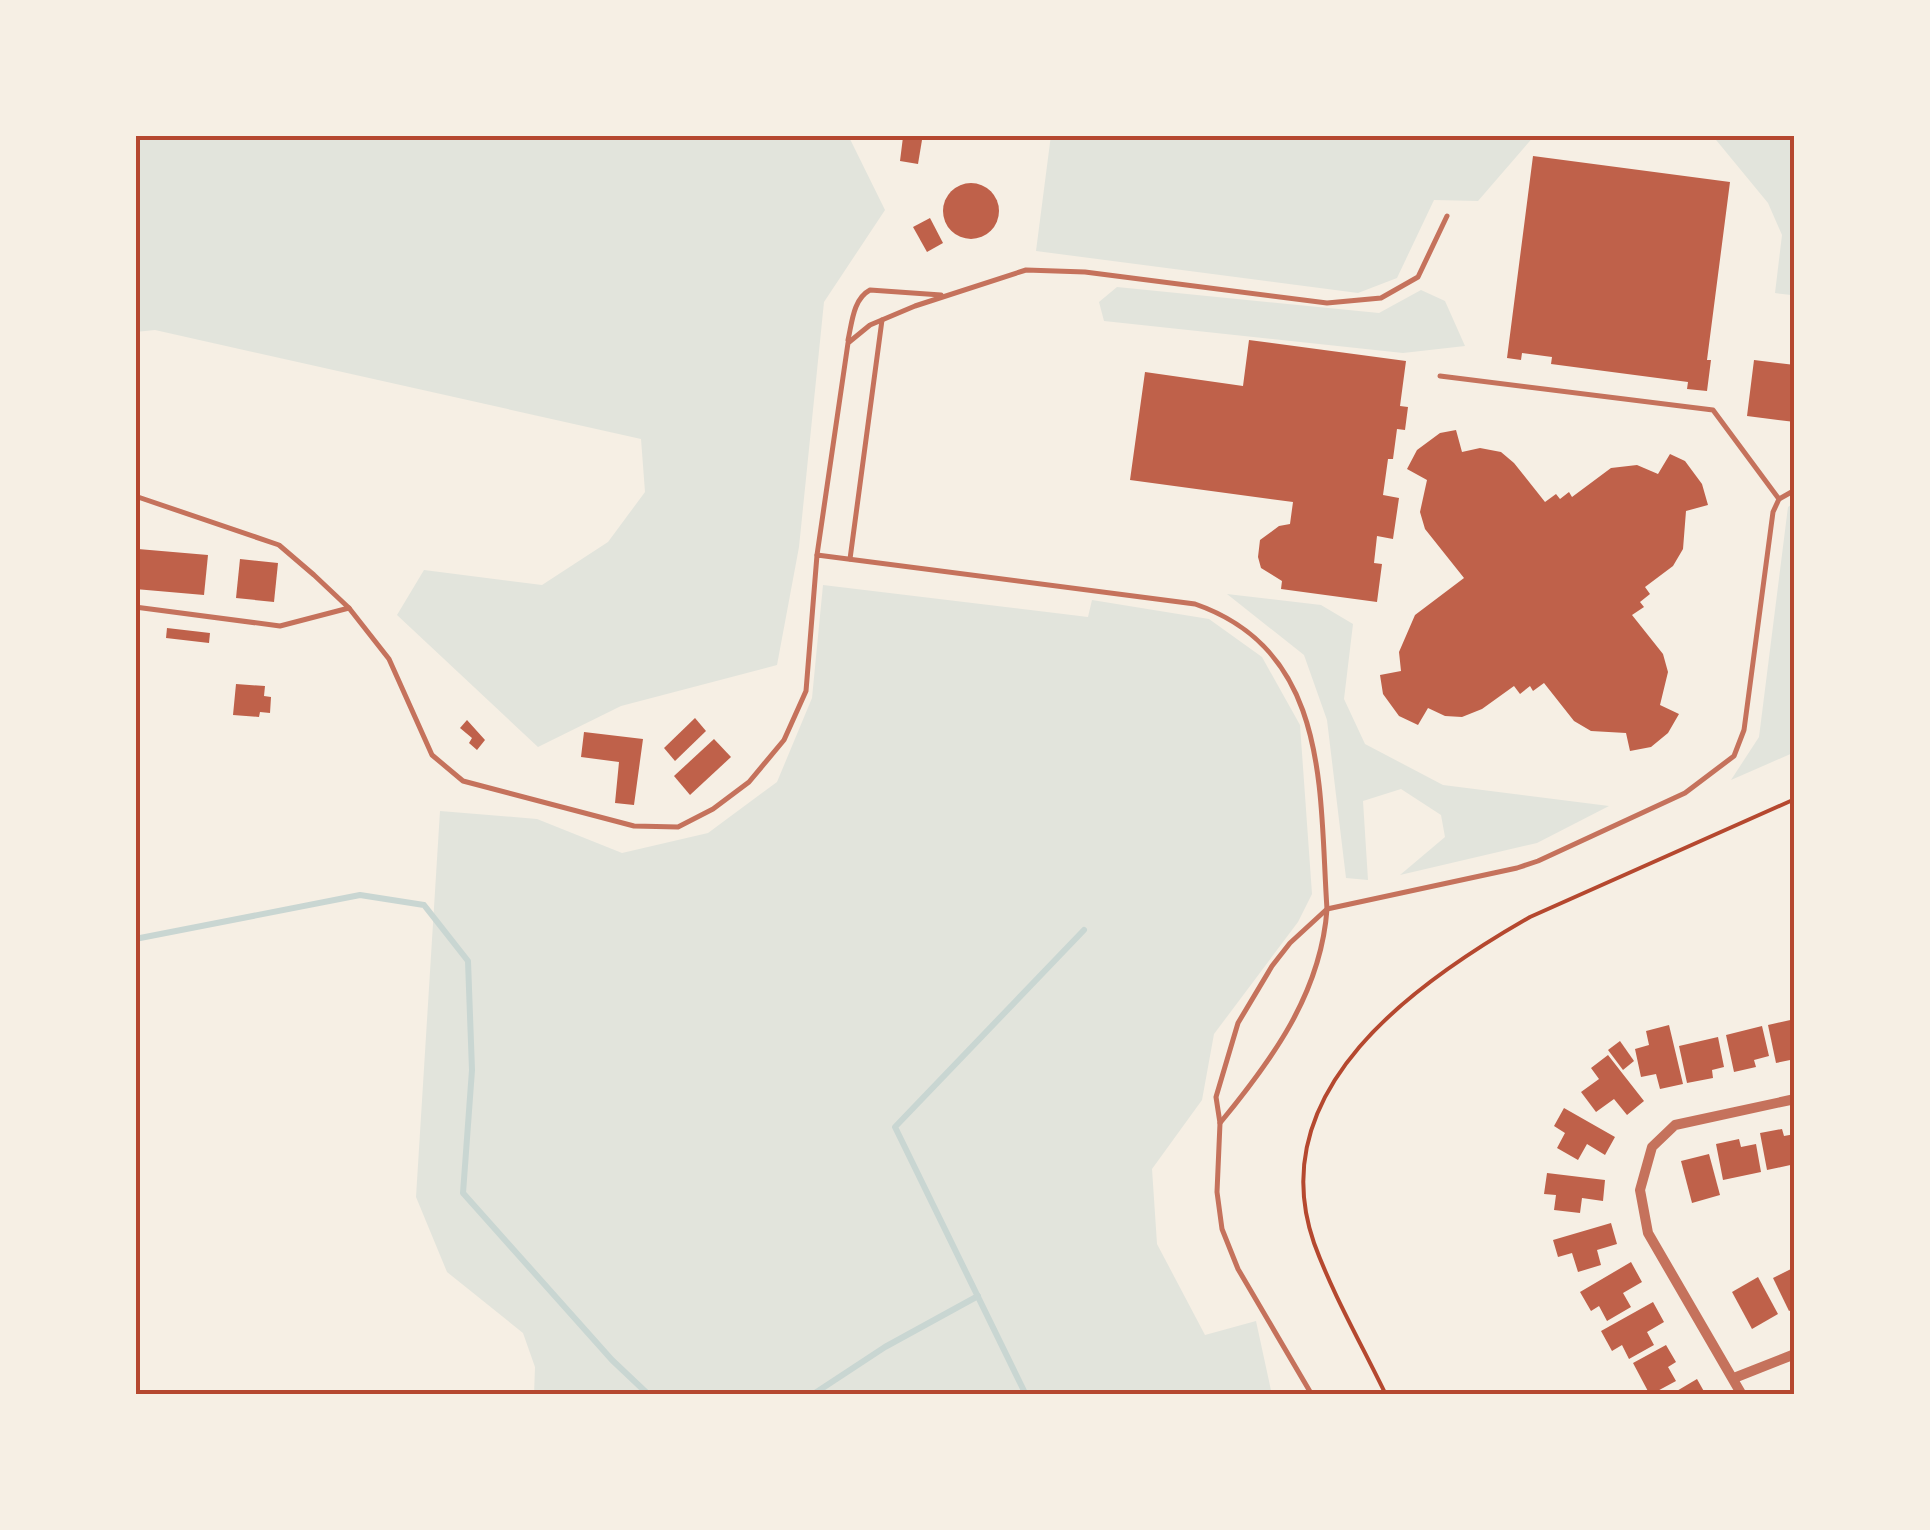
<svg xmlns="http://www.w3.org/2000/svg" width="1930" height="1530" font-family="Overpass,sans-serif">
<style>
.green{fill:#e2e4dc}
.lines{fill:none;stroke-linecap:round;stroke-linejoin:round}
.stream{stroke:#c9d6d2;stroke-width:6}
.building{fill:#bf614a}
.path{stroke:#b5482f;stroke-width:4}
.service{stroke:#c5725c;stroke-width:5}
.minor{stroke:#c5725c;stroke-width:10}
.neatline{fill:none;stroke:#b5482f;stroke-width:4}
</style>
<rect width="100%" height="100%" fill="#f6efe4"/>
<g class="green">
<polygon points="135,135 848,135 885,210 824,302 799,547 777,665 621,706 538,747 397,615 424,570 542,585 608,542 645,492 641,439 155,330 135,332"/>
<polygon points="1051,135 1535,135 1478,201 1434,200 1397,278 1358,293 1036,251"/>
<polygon points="1712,135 1795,135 1795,271 1791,295 1775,293 1782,235 1768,203"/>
<polygon points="1117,287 1379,313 1421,290 1445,301 1465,346 1403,353 1104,321 1099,302"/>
<polygon points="1795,502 1795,752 1731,780 1759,737 1788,507"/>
<polygon points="823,585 1088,617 1092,600 1209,619 1262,657 1300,725 1312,894 1298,922 1214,1034 1202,1100 1152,1169 1157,1244 1205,1335 1256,1321 1272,1395 534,1395 535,1367 523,1333 447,1272 416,1197 440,811 537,819 622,853 708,833 777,782 812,698"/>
<polygon points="1227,594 1321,605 1353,624 1344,699 1365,744 1443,785 1609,806 1537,843 1400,875 1445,837 1441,815 1401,789 1363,801 1368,880 1346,878 1327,720 1304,655"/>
</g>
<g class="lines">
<g class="stream">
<polyline points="135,939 360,895 424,905 468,961 472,1070 463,1193 612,1360 649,1395"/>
<polyline points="812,1395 885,1347 978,1296"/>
<polyline points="1026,1395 895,1127 1084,930"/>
</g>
</g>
<g class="building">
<polygon points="903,137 922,140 918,164 900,161"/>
<polygon points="1533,156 1730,182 1707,360 1711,360 1707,391 1687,389 1688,382 1551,364 1552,357 1522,353 1521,360 1507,358"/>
<circle cx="971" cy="211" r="28"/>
<polygon points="930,218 943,243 927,252 913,227"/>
<polygon points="1249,340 1406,361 1400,406 1408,407 1405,430 1397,429 1393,459 1388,459 1383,495 1399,498 1393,539 1377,536 1374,563 1382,564 1377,602 1281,589 1282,581 1261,568 1258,557 1260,540 1279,526 1290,524 1293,502 1130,480 1145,372 1243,386"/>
<polygon points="1754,360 1795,365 1795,422 1747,416"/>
<polygon points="1456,430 1462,452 1480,448 1501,452 1514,463 1545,502 1556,494 1560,499 1569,492 1572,497 1611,468 1637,465 1658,474 1670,454 1685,461 1702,484 1708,505 1686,511 1683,549 1673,566 1645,587 1650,594 1640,602 1644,607 1632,615 1663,654 1668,672 1660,705 1679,714 1668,733 1651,747 1630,751 1626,733 1591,731 1574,721 1544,683 1533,691 1530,686 1520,694 1514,686 1482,709 1462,717 1445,716 1428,708 1418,725 1399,716 1383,694 1380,675 1401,671 1399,652 1415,615 1464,578 1425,529 1420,512 1427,480 1407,469 1417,450 1440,433"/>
<polygon points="138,549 208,555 204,595 135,589"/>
<polygon points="240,559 278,563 274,602 236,598"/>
<polygon points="167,628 210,633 209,643 166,638"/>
<polygon points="236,684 265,686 264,696 271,697 270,713 260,712 259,717 233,715"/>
<polygon points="695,718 706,731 675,761 664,748"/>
<polygon points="467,720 485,740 477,750 469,743 472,738 460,728"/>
<polygon points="584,732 643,739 634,805 615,803 619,762 581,757"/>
<polygon points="714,739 731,757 690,795 674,776"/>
<polygon points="1795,1019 1795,1059 1776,1063 1768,1025"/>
<polygon points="1669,1025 1683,1084 1660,1089 1656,1074 1641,1077 1635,1049 1649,1045 1646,1031"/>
<polygon points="1762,1026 1769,1056 1754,1060 1756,1067 1734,1072 1726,1035"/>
<polygon points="1718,1037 1724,1067 1712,1070 1713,1078 1687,1083 1679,1046"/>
<polygon points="1620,1041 1634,1061 1623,1070 1608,1050"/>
<polygon points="1608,1055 1644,1101 1627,1115 1614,1099 1596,1112 1581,1092 1599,1079 1591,1068"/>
<polygon points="1564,1108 1615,1137 1605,1155 1587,1144 1578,1160 1557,1148 1565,1133 1554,1126"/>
<polygon points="1782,1129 1784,1136 1795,1134 1795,1164 1767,1170 1760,1133"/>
<polygon points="1739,1139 1741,1147 1756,1144 1761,1172 1723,1180 1716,1144"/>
<polygon points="1709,1154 1720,1195 1692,1203 1681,1161"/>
<polygon points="1547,1173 1605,1180 1603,1201 1582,1198 1580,1213 1554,1210 1556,1195 1544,1194"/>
<polygon points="1611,1223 1617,1244 1597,1250 1601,1265 1578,1272 1572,1253 1558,1257 1553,1240"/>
<polygon points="1631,1262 1642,1282 1623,1293 1631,1307 1607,1321 1599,1306 1591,1311 1580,1292"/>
<polygon points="1795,1267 1795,1308 1789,1311 1773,1278"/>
<polygon points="1758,1277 1778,1314 1752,1329 1732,1292"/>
<polygon points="1653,1302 1664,1322 1647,1332 1654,1345 1629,1359 1622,1345 1612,1351 1601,1331"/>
<polygon points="1666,1345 1676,1362 1668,1367 1676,1381 1650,1395 1633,1363"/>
<polygon points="1697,1379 1706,1395 1670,1395"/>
</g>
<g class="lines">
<path class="path" d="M 1386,1395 C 1362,1345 1333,1295 1314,1243 C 1261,1090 1416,982 1530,917 L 1795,799"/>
<g class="service">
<path d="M 848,340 C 852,323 853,299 870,290 L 941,295"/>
<polyline points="1440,376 1713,410 1779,499"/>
<path d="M 135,496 L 279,545 L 314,575 L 349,608 L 389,659 L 432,755 L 463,781 L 634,826 L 678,827 L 713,809 L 749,782 L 784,740 L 806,691 L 817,555 L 1195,604 C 1331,651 1319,792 1327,909 C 1321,993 1272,1060 1220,1123"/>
<polyline points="817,555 848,343 870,325 915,306 1026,270 1085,272 1327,303 1381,298 1418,277 1447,216"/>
<polyline points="850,559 882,320"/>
<polyline points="135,607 280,626 349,608"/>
<polyline points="1312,1395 1238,1269 1222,1229 1217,1192 1220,1123 1216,1097 1238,1023 1272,966 1290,943 1327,909 1517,868 1538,861 1685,793 1734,756 1744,730 1773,512 1779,499 1795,490"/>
</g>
<g class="minor">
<polyline points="1734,1378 1795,1354"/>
<polyline points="1742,1395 1648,1233 1640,1190 1652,1147 1675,1125 1795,1099"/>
</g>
</g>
<rect width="1930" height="1530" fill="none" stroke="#f6efe4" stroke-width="275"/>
<rect x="138" y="138" width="1654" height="1254" class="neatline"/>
</svg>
